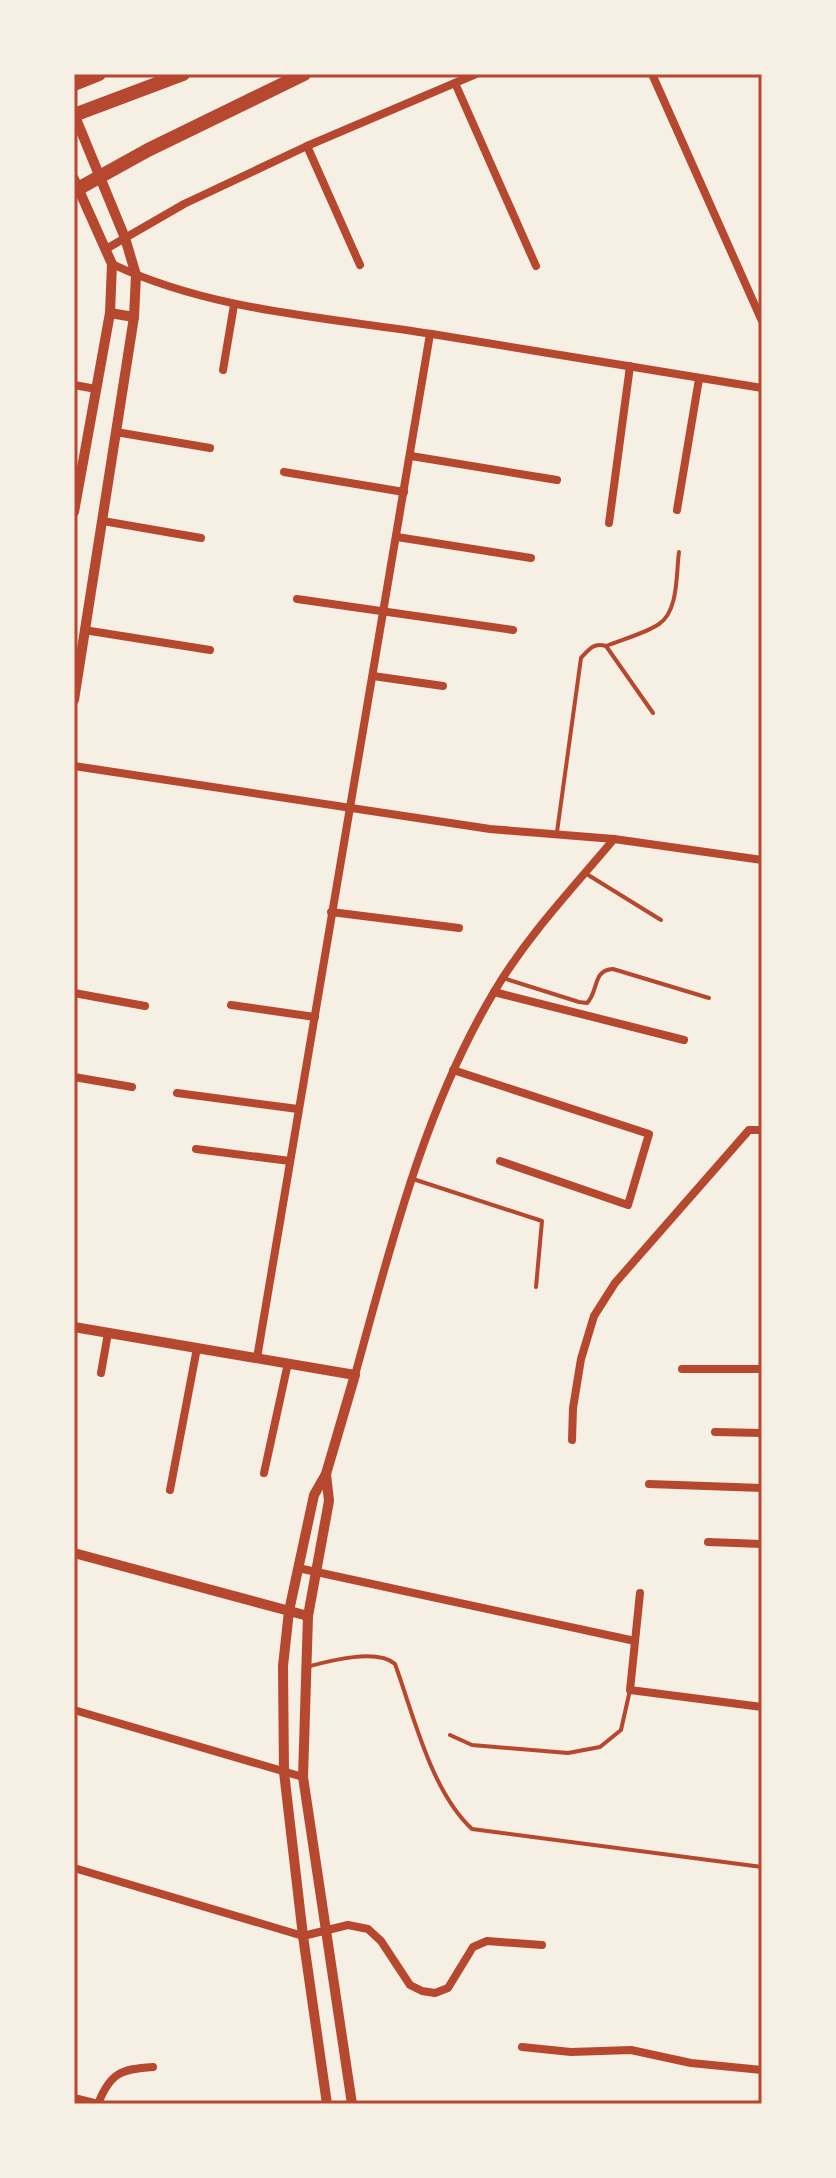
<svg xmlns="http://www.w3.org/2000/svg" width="836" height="2178" font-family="'IBM Plex Sans',sans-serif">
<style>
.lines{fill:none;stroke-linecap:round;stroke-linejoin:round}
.service{stroke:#b5482f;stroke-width:4}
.minor{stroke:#b5482f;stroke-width:8}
.tertiary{stroke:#b5482f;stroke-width:10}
.trunk{stroke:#b5482f;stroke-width:14}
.neatline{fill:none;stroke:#b5482f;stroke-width:3}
</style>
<rect width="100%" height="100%" fill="#f6efe4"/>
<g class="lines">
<g class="service">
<path d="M 606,646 C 623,639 644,634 659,624 C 679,611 676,572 679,552"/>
<path d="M 557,832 L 581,658 C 589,649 594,642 606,646 L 653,713"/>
<polyline points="585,873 661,920"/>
<path d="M 503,978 L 579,1002 L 587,1003 C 599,991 592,970 613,969 L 709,998"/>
<polyline points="413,1179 542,1221 536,1287"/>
<path d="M 306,1667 C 329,1661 377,1648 395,1664 C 414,1716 431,1791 472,1829 L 762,1867"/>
<polyline points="450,1735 472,1745 568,1753 600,1747 621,1730 630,1690"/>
</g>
<g class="minor">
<polyline points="652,74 762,321"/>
<polyline points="455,83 536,266"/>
<polyline points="307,146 360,265"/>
<polyline points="106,249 184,204 307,146 476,74"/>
<path d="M 112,264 C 212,311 324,317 432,334 C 542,351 652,371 762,388"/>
<polyline points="223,370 234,305"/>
<polyline points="74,385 96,389"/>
<polyline points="116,432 210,448"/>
<polyline points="411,456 557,480"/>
<polyline points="284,472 404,492"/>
<polyline points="677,510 699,379"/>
<polyline points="103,521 201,538"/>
<polyline points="609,523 630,366"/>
<polyline points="397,537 531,558"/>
<polyline points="297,599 513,630"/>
<polyline points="84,630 210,650"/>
<polyline points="373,676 443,686"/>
<polyline points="74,766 490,829 614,839 762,860"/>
<polyline points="331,912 459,928"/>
<polyline points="494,992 684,1040"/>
<polyline points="74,993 145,1006"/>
<polyline points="231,1005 315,1017"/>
<polyline points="453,1070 649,1134 628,1205 500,1161"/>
<polyline points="74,1077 132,1087"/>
<polyline points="177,1093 298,1109"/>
<polyline points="196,1149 290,1161"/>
<polyline points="257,1358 430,334"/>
<polyline points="682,1369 762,1369"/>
<polyline points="101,1373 108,1333"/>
<path d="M 355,1375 C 391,1245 424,1109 494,992 C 527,936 572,889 614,839"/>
<polyline points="715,1432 762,1433"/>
<polyline points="572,1440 573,1408 581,1359 594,1316 615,1283 749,1130 762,1130"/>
<polyline points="264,1473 288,1363"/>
<polyline points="649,1484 762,1488"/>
<polyline points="170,1490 197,1348"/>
<polyline points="708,1542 762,1544"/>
<polyline points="298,1568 635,1641"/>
<polyline points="640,1593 630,1690 762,1707"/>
<polyline points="74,1710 303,1777"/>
<polyline points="74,1868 303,1936 348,1925 368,1929 381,1941 410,1985 422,1991 435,1993 448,1988 473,1947 487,1941 542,1945"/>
<polyline points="522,2047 571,2052 631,2050 691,2063 762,2070"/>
<polyline points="74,2098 98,2104"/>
<path d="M 98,2104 C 110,2073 121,2069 153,2067"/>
</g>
<g class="tertiary">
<polyline points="74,114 125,238 136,275 134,317 74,700"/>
<polyline points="74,179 112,264 110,313 74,512"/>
<polyline points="110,313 134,317"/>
<polyline points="74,1327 355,1375 326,1474 314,1495 289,1611 283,1666 284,1772 303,1936 327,2104"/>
<polyline points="326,1474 329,1501 308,1616 303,1777 352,2104"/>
<polyline points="74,1553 308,1616"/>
</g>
<g class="trunk">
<polyline points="74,84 99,74"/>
<polyline points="74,115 183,74"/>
<polyline points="74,191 148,150 304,74"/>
</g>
</g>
<rect width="836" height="2178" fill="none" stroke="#f6efe4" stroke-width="152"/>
<rect x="76" y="76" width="684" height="2026" class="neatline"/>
</svg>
